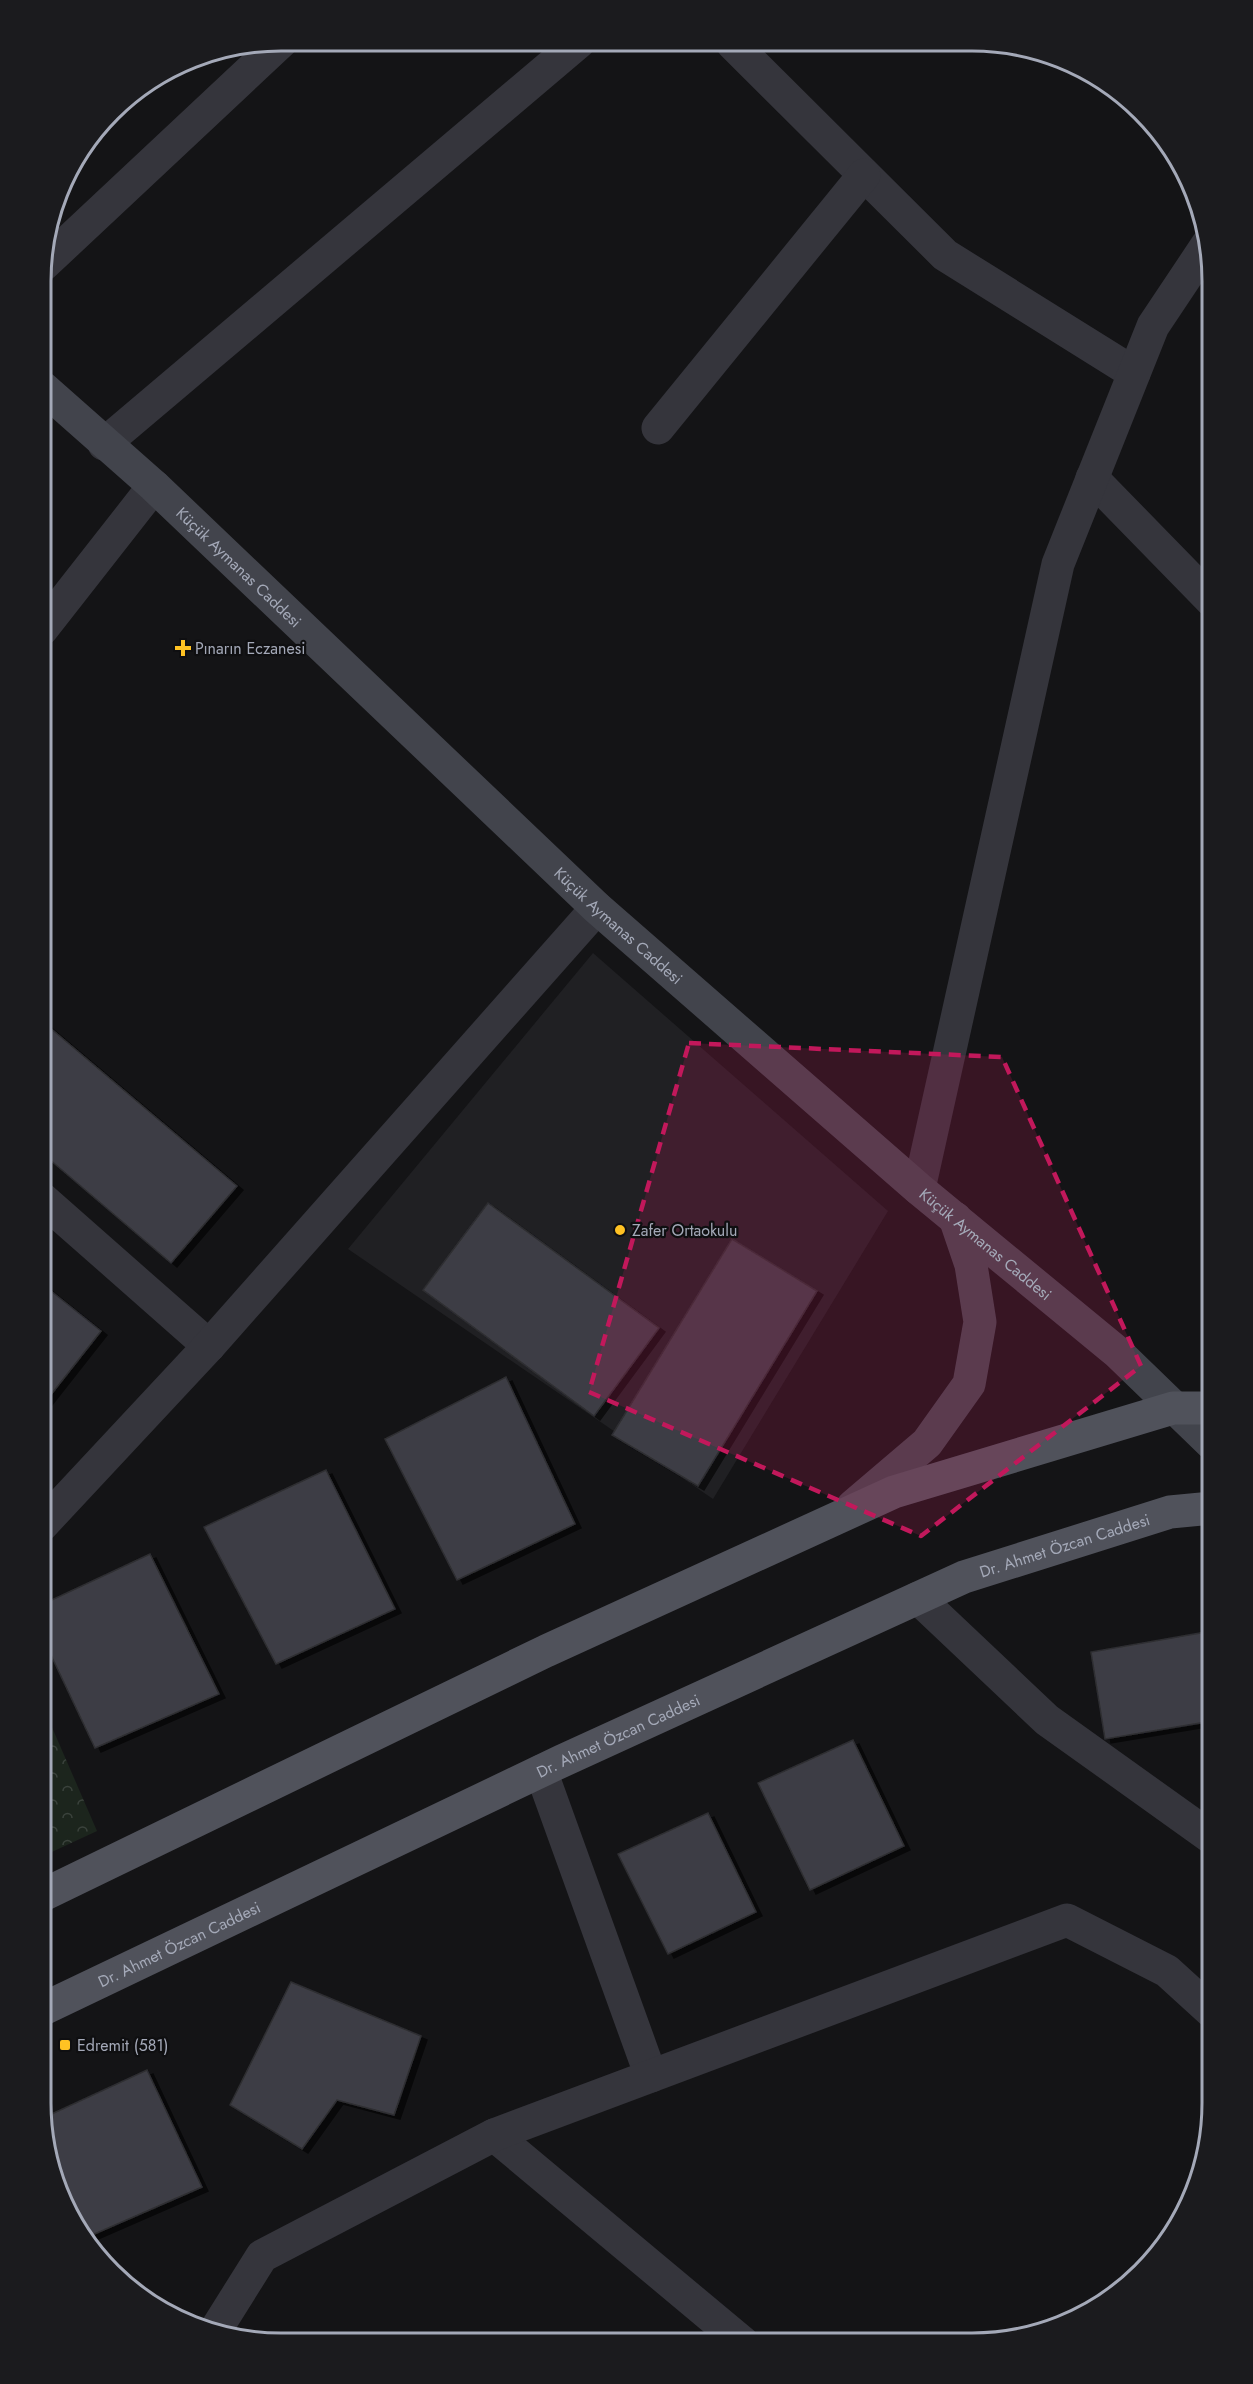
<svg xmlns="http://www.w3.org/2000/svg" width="1253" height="2384" font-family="Jost,sans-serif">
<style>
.built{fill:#202023}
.park{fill:url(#park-crowns)}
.building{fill:#3e3e44;stroke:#2e2e32;stroke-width:1.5;filter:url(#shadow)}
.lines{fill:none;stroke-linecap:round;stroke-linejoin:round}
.street{stroke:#35353c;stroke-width:33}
.secondary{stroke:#42444c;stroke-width:33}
.primary{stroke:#50525b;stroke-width:33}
.marked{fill:#c2185b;fill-opacity:0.2;stroke:#c2185b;stroke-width:4.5;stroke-dasharray:12 8;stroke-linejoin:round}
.poi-dot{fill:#ffc223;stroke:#0f0f11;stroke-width:2}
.labels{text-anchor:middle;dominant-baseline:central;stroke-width:4.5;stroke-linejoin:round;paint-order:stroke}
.street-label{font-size:16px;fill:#a4a9b8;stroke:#0f0f11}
.poi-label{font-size:16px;fill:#a4a9b8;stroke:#0f0f11;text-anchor:start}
.rim{fill:none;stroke:#a4a9b8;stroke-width:3}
</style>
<defs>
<pattern id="park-crowns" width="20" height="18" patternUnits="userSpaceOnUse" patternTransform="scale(1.5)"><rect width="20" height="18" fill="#1c251d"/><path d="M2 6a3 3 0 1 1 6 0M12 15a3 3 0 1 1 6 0" fill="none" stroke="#3a423c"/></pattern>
<filter id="shadow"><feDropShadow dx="6" dy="4" stdDeviation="0" flood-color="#0009"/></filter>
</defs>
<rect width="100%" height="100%" fill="#141416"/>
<polygon class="built" points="593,953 888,1211 713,1499 348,1249"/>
<polygon class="park" points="41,1702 97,1831 41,1857"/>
<g class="building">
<polygon points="42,1021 237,1186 171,1263 42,1153"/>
<polygon points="488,1203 659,1328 594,1416 423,1290"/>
<polygon points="732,1239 817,1291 698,1486 612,1435"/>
<polygon points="41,1283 101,1331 46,1401 41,1398"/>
<polygon points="506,1377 575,1524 457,1580 385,1439"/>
<polygon points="326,1470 395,1609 276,1664 204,1527"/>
<polygon points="150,1554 219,1694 95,1748 41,1634 41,1605"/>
<polygon points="1212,1631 1212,1721 1105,1739 1091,1652"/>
<polygon points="853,1740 904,1846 810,1890 758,1783"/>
<polygon points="708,1813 756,1912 668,1954 618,1854"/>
<polygon points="291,1982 421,2036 394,2115 337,2100 302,2149 230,2105"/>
<polygon points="147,2070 202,2187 83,2239 53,2180 43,2118"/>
</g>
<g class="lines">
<g class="street">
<polyline points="732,43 945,255 1134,373"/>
<polyline points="43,265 282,41"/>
<polyline points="658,428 864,175"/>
<polyline points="104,444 579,42"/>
<polyline points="1092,478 1212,601"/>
<polyline points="42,629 154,486"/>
<polyline points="919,1189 1058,564 1153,326 1207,245"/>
<polyline points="41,1198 209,1346"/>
<polyline points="41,1526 209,1346 597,908"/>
<polyline points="918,1598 1047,1720 1212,1838"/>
<polyline points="541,1771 651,2076"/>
<polyline points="494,2135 743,2343"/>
<polyline points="215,2331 262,2256 494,2135 1067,1920 1167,1971 1212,2012"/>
</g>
<g class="secondary">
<path id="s1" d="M 42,387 L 154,486 L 597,908 L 919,1189 L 1117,1352 L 1212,1444"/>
<polyline points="853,1506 927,1443 969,1384 980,1322 971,1265 955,1218"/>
</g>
<g class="primary">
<polyline points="41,1896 546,1651 894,1492 1173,1408 1212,1408"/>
<path id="s2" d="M 41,2010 L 562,1761 L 964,1577 L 1170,1512 L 1212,1508"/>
</g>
</g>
<path class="marked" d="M 689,1043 L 1002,1057 L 1141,1366 L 921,1536 L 589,1392 Z"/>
<g class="poi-dot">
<path d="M180 639h6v6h6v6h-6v6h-6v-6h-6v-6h6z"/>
<circle cx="620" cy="1230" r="6"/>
<rect x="59" y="2039" width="12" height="12" rx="3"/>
</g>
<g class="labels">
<g class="street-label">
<text stroke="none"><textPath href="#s1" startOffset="267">Küçük Aymanas Caddesi</textPath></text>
<text stroke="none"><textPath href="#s1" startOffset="789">Küçük Aymanas Caddesi</textPath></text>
<text stroke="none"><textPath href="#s1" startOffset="1275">Küçük Aymanas Caddesi</textPath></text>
<text stroke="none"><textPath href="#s2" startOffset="1125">Dr. Ahmet Özcan Caddesi</textPath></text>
<text stroke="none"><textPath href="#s2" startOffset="639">Dr. Ahmet Özcan Caddesi</textPath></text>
<text stroke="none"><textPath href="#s2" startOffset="153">Dr. Ahmet Özcan Caddesi</textPath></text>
</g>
<g class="poi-label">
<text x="195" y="648">Pınarın Eczanesi</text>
<text x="632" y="1230">Zafer Ortaokulu</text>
<text x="77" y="2045">Edremit (581)</text>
</g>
</g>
<path d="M0 0H1253V2384H0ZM281 51H972A230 230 0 0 1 1202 281V2103A230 230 0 0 1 972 2333H281A230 230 0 0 1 51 2103V281A230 230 0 0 1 281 51Z" fill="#1b1b1e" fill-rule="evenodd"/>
<path class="rim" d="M281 51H972A230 230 0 0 1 1202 281V2103A230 230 0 0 1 972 2333H281A230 230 0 0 1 51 2103V281A230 230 0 0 1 281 51Z"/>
</svg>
